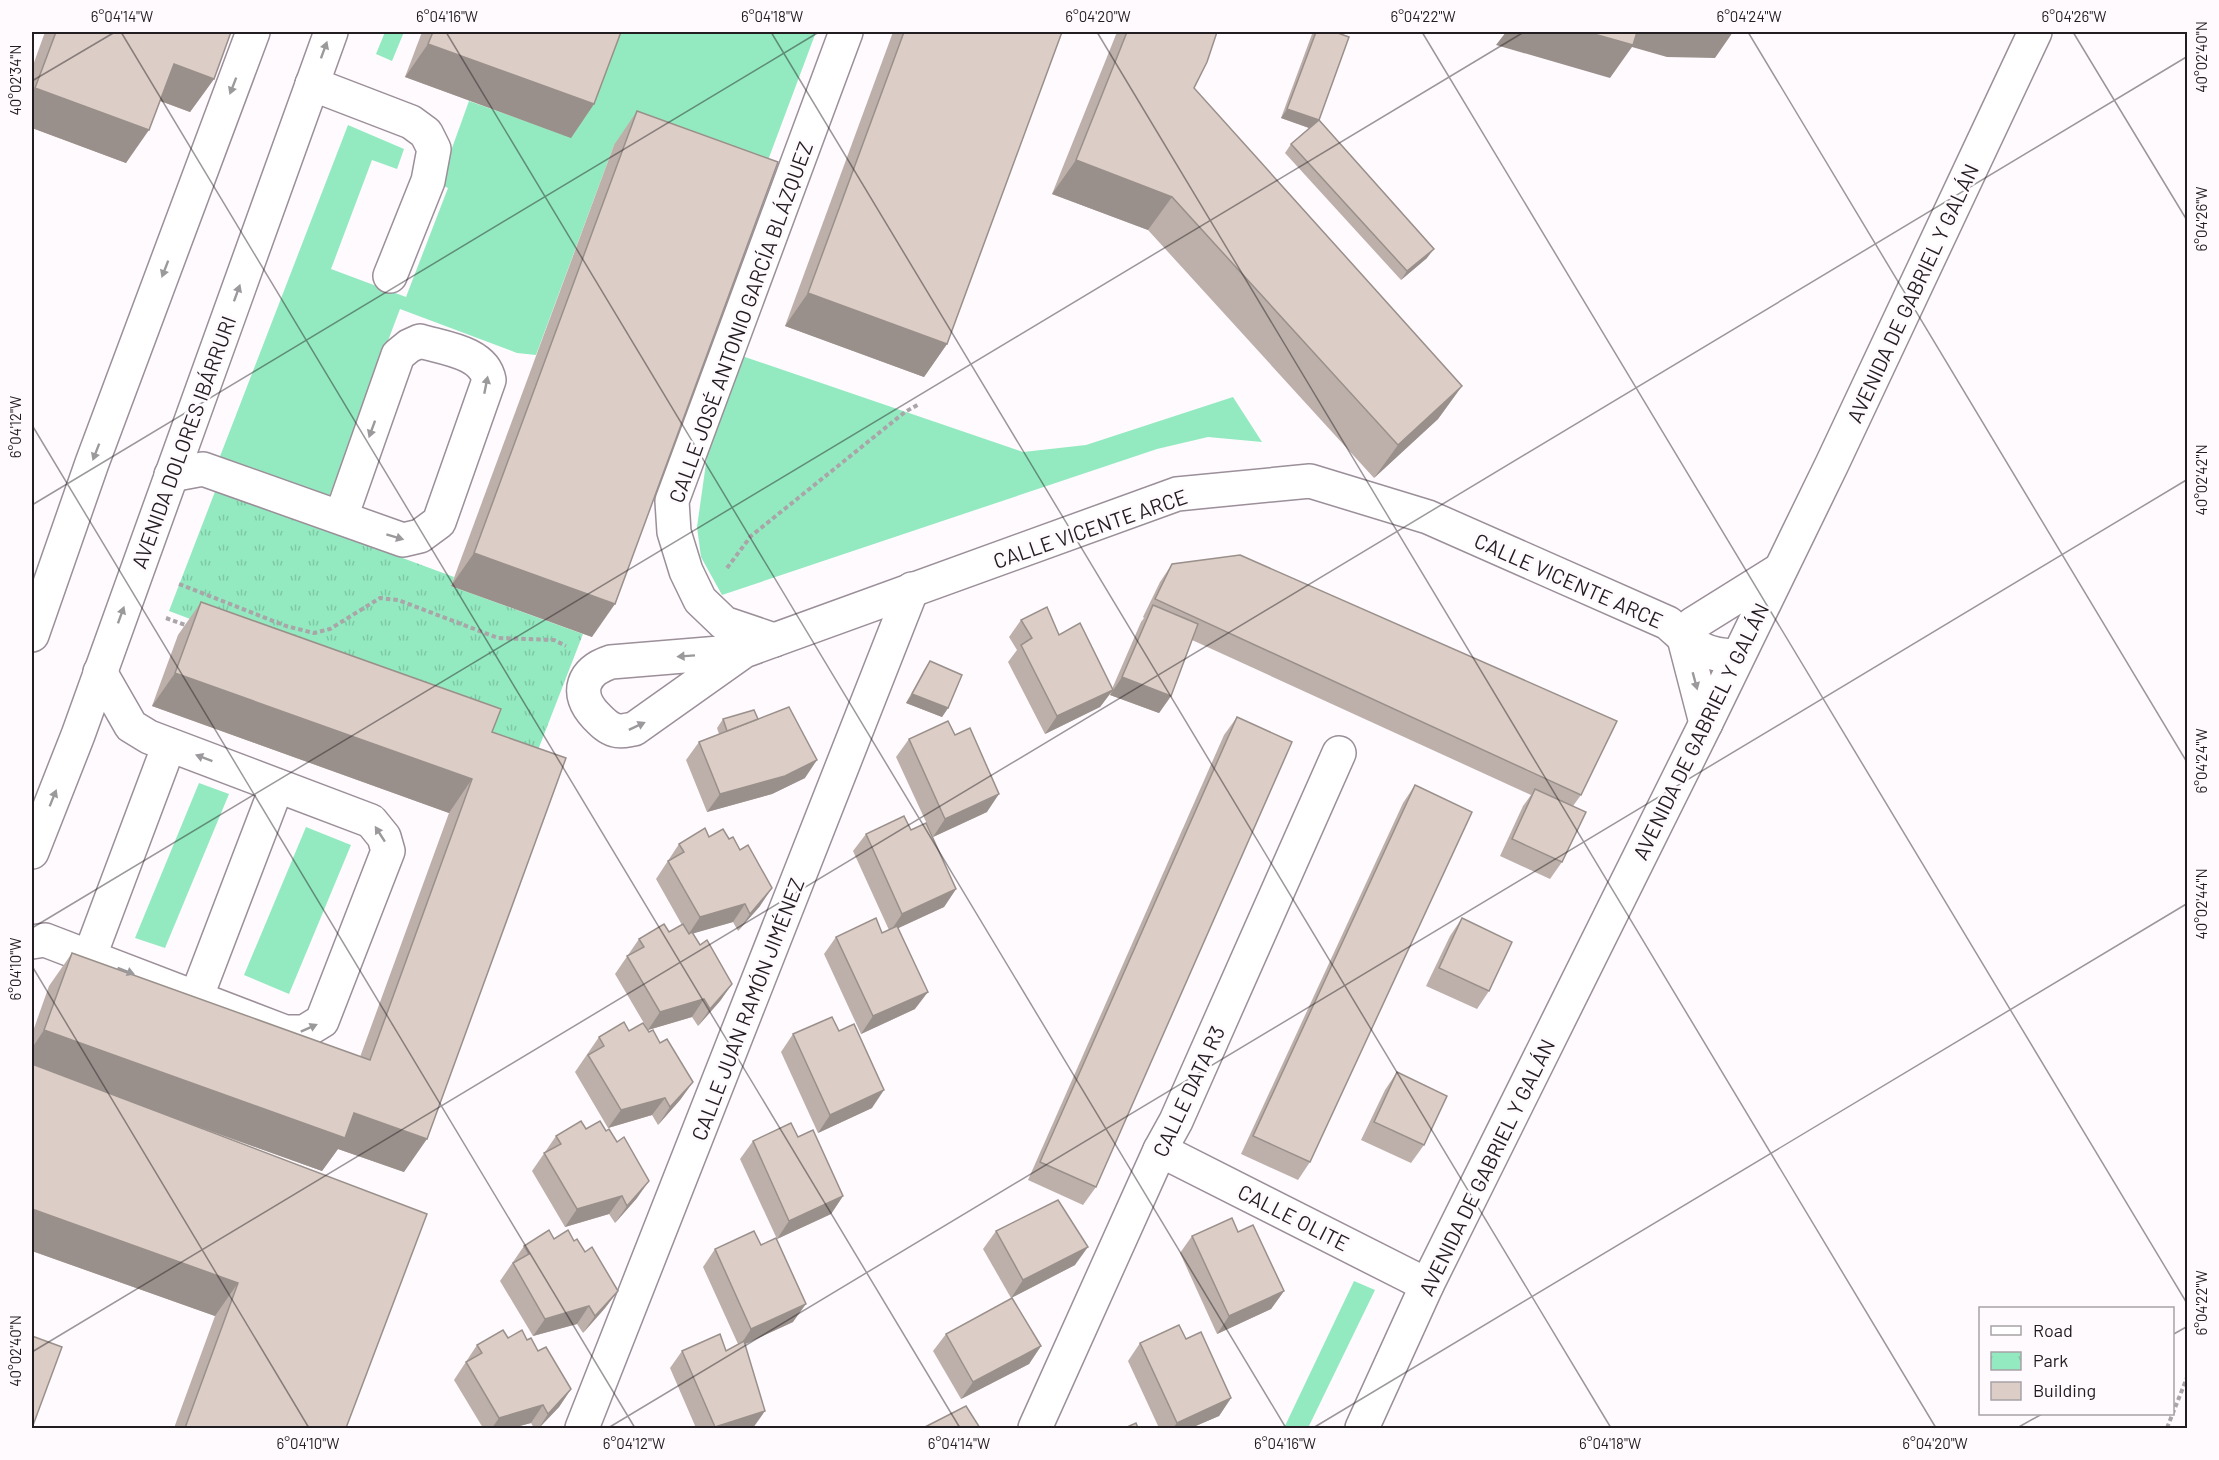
<svg xmlns="http://www.w3.org/2000/svg" width="2219" height="1460" font-family="Barlow,sans-serif">
<style>
.grass{fill:#93eac0}
.park{fill:url(#park-tufts)}
.lines{fill:none;stroke-linecap:round;stroke-linejoin:round}
.minor-casing{stroke:#9b8f99;stroke-width:36}
.path{stroke:#a9a5a8;stroke-width:4;stroke-dasharray:4.5 3;stroke-linecap:butt}
.minor{stroke:#fff;stroke-width:33}
.wall{fill:#bdb0aa}
.shaded-wall{fill:#9a908b}
.building{fill:#dccdc6;stroke:#9a908b;stroke-width:1.5}
.oneway{fill:#9b999b}
.ticks{fill:none;stroke:#211d20;stroke-width:1.5;stroke-opacity:0.45}
.labels{text-anchor:middle;dominant-baseline:central;stroke-width:5;stroke-linejoin:round;paint-order:stroke}
.street-label{font-size:21px;fill:#211d20;stroke:#fffafe}
.neatline{fill:none;stroke:#211d20;stroke-width:2}
.ticks-label{font-size:15px;text-anchor:middle;fill:#211d20}
</style>
<defs>
<pattern id="park-tufts" width="24" height="20" patternUnits="userSpaceOnUse" patternTransform="scale(1.5)"><rect width="24" height="20" fill="#93eac0"/><path d="M3 7l-1-3M5 7V3M7 7l1-3M15 17l-1-3M17 17v-4M19 17l1-3" fill="none" stroke="#7ec8a5"/></pattern>
</defs>
<rect width="100%" height="100%" fill="#fffafe"/>
<g class="grass">
<polygon points="385,32 404,32 392,61 376,54"/>
<polygon points="610,32 816,32 755,195 614,145 536,355 517,353 400,309 327,502 219,459 348,125 404,149 397,169 372,160 331,269 406,297 448,188 439,184 469,101 571,137"/>
<polygon points="742,356 1023,452 1086,445 1233,397 1262,442 1208,437 1157,449 722,595 701,557 697,527 708,449"/>
<polygon points="199,783 229,794 165,948 135,938"/>
<polygon points="306,827 351,845 289,994 244,975"/>
<polygon points="1354,1281 1375,1290 1308,1428 1284,1428"/>
</g>
<polygon class="park" points="216,489 454,577 451,586 583,634 538,750 169,611"/>
<g class="lines">
<g class="minor-casing">
<g id="minor">
<polyline points="312,84 411,122 426,133 434,149 428,181 390,276"/>
<path d="M 171,475 L 203,469 L 403,540 L 420,536 L 439,522 L 489,380 C 484,352 443,348 420,341 L 409,346 L 398,355 L 341,517"/>
<polyline points="1693,624 1778,571"/>
<polyline points="32,635 92,463 253,32"/>
<polyline points="1684,638 1706,723"/>
<polyline points="774,640 724,623 700,600 686,571 674,532 672,501 846,32"/>
<path d="M 744,651 L 611,662 C 583,671 574,693 596,716 C 601,721 607,728 615,730 C 621,732 627,730 634,729 L 744,651 L 1177,494 L 1310,481 L 1428,517 L 1668,623 C 1692,645 1704,656 1737,656"/>
<polyline points="32,852 78,735 331,32"/>
<polyline points="32,942 45,940 285,1032 304,1032 322,1021 388,851 384,837 371,821 149,737 131,726 100,672"/>
<polyline points="89,958 169,745"/>
<polyline points="196,998 277,786"/>
<polyline points="1160,1150 1427,1285"/>
<polyline points="582,1428 912,589"/>
<polyline points="1035,1428 1160,1150 1176,1121 1339,753"/>
<polyline points="1362,1428 1427,1285 1706,723 1832,464 2035,32"/>
</g>
</g>
<g class="path">
<polyline points="727,568 751,536 905,412 919,404"/>
<polyline points="179,584 286,626 314,633 330,629 380,598 398,600 498,638 554,640 566,646"/>
<polyline points="166,618 188,626"/>
<polyline points="2167,1428 2188,1375"/>
</g>
<use href="#minor" class="minor"/>
</g>
<g class="wall">
<polygon points="45,32 231,32 214,79 190,112 160,101 126,163 32,128 32,68"/>
<polygon points="422,32 621,32 594,104 571,138 405,77"/>
<polygon points="893,32 1062,32 947,344 924,377 785,326"/>
<polygon points="1117,32 1217,32 1194,88 1462,386 1438,419 1374,478 1148,230 1052,194"/>
<polygon points="1313,32 1335,32 1319,120 1427,258 1401,280 1285,153 1291,144 1309,128 1281,118 1312,34"/>
<polygon points="637,111 592,637 451,586 614,145"/>
<polygon points="1172,564 1581,795 1573,806 1562,862 1550,879 1500,856 1523,806 1531,795 1192,640 1171,696 1159,713 1110,695 1111,692 1100,707 1045,734 1008,662 1017,650 1009,637 1021,620 1059,635 1112,689 1141,622 1144,618 1143,617 1160,582"/>
<polygon points="201,602 492,732 404,1172 338,1149 322,1171 162,1114 346,1428 174,1428 215,1316 32,1251 32,1034 49,986 72,953 360,1057 449,813 152,706 178,635"/>
<polygon points="930,661 948,708 942,717 906,703 924,670"/>
<polygon points="1237,717 1096,1187 1083,1205 1028,1180 1224,735"/>
<polygon points="723,719 758,719 805,778 772,794 707,812 686,760 699,742 719,734 717,728"/>
<polygon points="909,739 987,812 933,837 896,757"/>
<polygon points="1415,785 1310,1162 1298,1180 1241,1154 1403,803"/>
<polygon points="911,830 956,889 944,907 898,928 915,1009 861,1034 824,954 836,937 882,933 889,930 853,851 866,834"/>
<polygon points="709,837 760,906 738,931 733,922 693,933 700,945 732,984 720,1001 698,1026 692,1017 648,1030 615,974 639,939 669,932 682,925 656,879 679,844"/>
<polygon points="1462,918 1489,991 1477,1009 1426,986 1450,936"/>
<polygon points="649,1032 660,1043 693,1082 680,1100 658,1125 652,1115 608,1128 575,1072 599,1037"/>
<polygon points="793,1034 872,1108 818,1133 781,1052"/>
<polygon points="1397,1072 1424,1145 1411,1163 1361,1140 1385,1090"/>
<polygon points="586,1129 637,1198 615,1223 609,1214 565,1227 532,1171 556,1136"/>
<polygon points="798,1137 843,1196 831,1214 777,1239 740,1159 753,1141"/>
<polygon points="996,1231 1075,1265 1011,1298 983,1249"/>
<polygon points="1238,1232 1284,1291 1271,1309 1217,1334 1180,1253 1192,1236"/>
<polygon points="554,1239 574,1241 585,1252 618,1291 605,1308 583,1333 577,1324 533,1336 500,1281 524,1246"/>
<polygon points="715,1249 793,1322 745,1344 753,1428 696,1428 670,1368 682,1351 726,1351 738,1344 703,1267"/>
<polygon points="946,1334 1041,1346 1029,1364 961,1399 933,1351"/>
<polygon points="508,1338 527,1340 538,1351 571,1389 559,1407 539,1428 534,1428 531,1423 512,1428 483,1428 454,1380 477,1345"/>
<polygon points="1186,1339 1231,1398 1219,1416 1191,1428 1159,1428 1128,1361 1140,1343"/>
</g>
<g class="shaded-wall">
<polygon points="1506,32 1733,32 1715,58 1667,57 1632,47 1610,78 1496,45"/>
<polygon points="428,44 594,104 571,138 405,77"/>
<polygon points="174,64 214,79 190,112 150,97"/>
<polygon points="35,88 149,130 126,163 32,128 32,93"/>
<polygon points="1287,109 1319,120 1312,129 1281,118"/>
<polygon points="1076,160 1172,197 1148,230 1052,194"/>
<polygon points="1434,249 1427,258 1401,280 1407,271"/>
<polygon points="808,293 947,344 924,377 785,326"/>
<polygon points="1462,386 1438,419 1374,478 1398,445"/>
<polygon points="474,553 615,604 592,637 451,586"/>
<polygon points="175,673 472,779 449,813 152,706"/>
<polygon points="1122,677 1171,696 1159,713 1110,695"/>
<polygon points="1113,690 1100,707 1045,734 1057,716"/>
<polygon points="912,694 948,708 942,717 906,703"/>
<polygon points="817,760 805,778 772,794 707,812 720,794"/>
<polygon points="999,794 987,812 933,837 945,819"/>
<polygon points="772,888 760,906 738,931 750,914"/>
<polygon points="956,889 944,907 890,932 902,914"/>
<polygon points="745,904 733,922 688,935 700,917"/>
<polygon points="732,984 720,1001 698,1026 710,1009"/>
<polygon points="928,992 915,1009 861,1034 873,1016"/>
<polygon points="704,999 692,1017 648,1030 660,1012"/>
<polygon points="44,1030 354,1113 427,1139 404,1172 338,1149 322,1171 32,1067 32,1048"/>
<polygon points="693,1082 680,1100 658,1125 670,1107"/>
<polygon points="884,1090 872,1108 818,1133 830,1115"/>
<polygon points="665,1098 652,1115 608,1128 621,1110"/>
<polygon points="649,1181 637,1198 615,1223 627,1206"/>
<polygon points="622,1196 609,1214 565,1227 577,1209"/>
<polygon points="843,1196 831,1214 777,1239 789,1221"/>
<polygon points="32,1209 238,1283 215,1316 32,1251"/>
<polygon points="1088,1247 1075,1265 1011,1298 1023,1280"/>
<polygon points="618,1291 605,1308 583,1333 595,1316"/>
<polygon points="1284,1291 1271,1309 1217,1334 1229,1316"/>
<polygon points="806,1304 793,1322 739,1347 751,1329"/>
<polygon points="589,1306 577,1324 533,1336 545,1319"/>
<polygon points="1041,1346 1029,1364 961,1399 973,1382"/>
<polygon points="571,1389 559,1407 539,1428 548,1414"/>
<polygon points="1231,1398 1219,1416 1191,1428 1173,1428 1177,1423"/>
<polygon points="543,1405 531,1423 512,1428 492,1428 499,1418"/>
<polygon points="765,1411 753,1428 713,1428 715,1427"/>
</g>
<g class="building">
<polygon points="56,32 231,32 214,79 174,64 149,130 35,88"/>
<polygon points="433,32 621,32 594,104 428,44"/>
<polygon points="904,32 1062,32 947,344 808,293"/>
<polygon points="1127,32 1217,32 1207,62 1194,88 1462,386 1398,445 1172,197 1076,160"/>
<polygon points="1316,32 1335,32 1349,37 1319,120 1287,109"/>
<polygon points="1587,32 1637,32 1633,45"/>
<polygon points="637,111 778,162 615,604 474,553"/>
<polygon points="1319,120 1434,249 1407,271 1291,144"/>
<polygon points="1240,555 1617,721 1581,795 1155,599 1172,564"/>
<polygon points="201,602 501,709 492,732 566,758 427,1139 354,1113 345,1138 44,1030 72,953 370,1060 472,779 175,673"/>
<polygon points="1153,605 1198,624 1171,696 1122,677"/>
<polygon points="1047,607 1059,635 1080,623 1113,690 1057,716 1021,645 1032,638 1021,620"/>
<polygon points="930,661 962,675 948,708 912,694"/>
<polygon points="789,707 817,760 785,776 720,794 699,742"/>
<polygon points="754,710 758,719 727,731 723,719"/>
<polygon points="1237,717 1292,742 1096,1187 1040,1162"/>
<polygon points="948,721 955,735 970,728 999,794 945,819 909,739"/>
<polygon points="1415,785 1472,812 1310,1162 1253,1136"/>
<polygon points="1535,789 1586,812 1562,862 1512,839"/>
<polygon points="904,816 911,830 926,823 956,889 902,914 866,834"/>
<polygon points="705,828 709,837 723,829 729,839 733,837 740,850 748,845 772,888 750,914 745,904 700,917 668,861 684,852 679,844"/>
<polygon points="876,918 882,933 897,926 928,992 873,1016 836,937"/>
<polygon points="1462,918 1512,942 1489,991 1439,968"/>
<polygon points="664,924 669,932 683,924 689,934 692,932 700,945 707,940 732,984 710,1009 704,999 660,1012 627,956 644,947 639,939"/>
<polygon points="832,1017 839,1031 854,1024 884,1090 830,1115 793,1034"/>
<polygon points="624,1022 629,1031 643,1023 649,1032 653,1030 660,1043 667,1039 693,1082 670,1107 665,1098 621,1110 588,1055 604,1046 599,1037"/>
<polygon points="32,1064 427,1214 346,1428 185,1428 238,1283 32,1209"/>
<polygon points="1397,1072 1447,1096 1424,1145 1374,1122"/>
<polygon points="581,1121 586,1129 600,1121 606,1131 609,1129 617,1142 624,1137 649,1181 627,1206 622,1196 577,1209 544,1153 561,1144 556,1136"/>
<polygon points="791,1123 798,1137 813,1130 843,1196 789,1221 753,1141"/>
<polygon points="1058,1200 1088,1247 1023,1280 996,1231"/>
<polygon points="1232,1218 1238,1232 1253,1225 1284,1291 1229,1316 1192,1236"/>
<polygon points="549,1230 554,1239 568,1230 574,1241 577,1239 585,1252 592,1247 618,1291 595,1316 589,1306 545,1319 513,1263 529,1254 524,1246"/>
<polygon points="754,1231 761,1245 776,1238 806,1304 751,1329 715,1249"/>
<polygon points="1012,1298 1041,1346 973,1382 946,1334"/>
<polygon points="1179,1325 1186,1339 1201,1332 1231,1398 1177,1423 1140,1343"/>
<polygon points="503,1330 508,1338 522,1330 527,1340 531,1338 538,1351 546,1347 571,1389 548,1414 543,1405 499,1418 466,1362 482,1353 477,1345"/>
<polygon points="720,1334 726,1351 744,1341 765,1411 715,1427 682,1351"/>
<polygon points="32,1336 62,1347 32,1428"/>
<polygon points="966,1406 980,1428 923,1428"/>
<polygon points="1136,1423 1138,1428 1125,1428"/>
</g>
<defs><path id="oneway-solid" d="M-6-.8H1V-3.2L6.5 0L1 3.2V.8H-6Z" transform="scale(1.5)"/></defs>
<g class="oneway">
<use href="#oneway-solid" transform="translate(324 50) rotate(-70)"/>
<use href="#oneway-solid" transform="translate(233 86) rotate(111)"/>
<use href="#oneway-solid" transform="translate(165 269) rotate(111)"/>
<use href="#oneway-solid" transform="translate(237 293) rotate(-70)"/>
<use href="#oneway-solid" transform="translate(486 385) rotate(-79)"/>
<use href="#oneway-solid" transform="translate(372 429) rotate(110)"/>
<use href="#oneway-solid" transform="translate(96 452) rotate(111)"/>
<use href="#oneway-solid" transform="translate(395 537) rotate(17)"/>
<use href="#oneway-solid" transform="translate(121 615) rotate(-70)"/>
<use href="#oneway-solid" transform="translate(686 656) rotate(176)"/>
<use href="#oneway-solid" transform="translate(1695 681) rotate(75)"/>
<use href="#oneway-solid" transform="translate(637 726) rotate(-25)"/>
<use href="#oneway-solid" transform="translate(204 758) rotate(-159)"/>
<use href="#oneway-solid" transform="translate(53 798) rotate(-68)"/>
<use href="#oneway-solid" transform="translate(380 834) rotate(-123)"/>
<use href="#oneway-solid" transform="translate(126 971) rotate(21)"/>
<use href="#oneway-solid" transform="translate(309 1028) rotate(-24)"/>
</g>
<path class="ticks" d="M 121,32 L 960,1428M 446,32 L 1286,1428M 771,32 L 1611,1428M 1097,32 L 1936,1428M 1422,32 L 2188,1305M 1748,32 L 2188,764M 2073,32 L 2188,222M 32,81 L 115,32M 32,425 L 635,1428M 32,505 L 819,32M 32,928 L 1524,32M 32,966 L 309,1428M 2172,1335 L 2188,1326M 32,1352 L 2188,56M 608,1428 L 2188,479M 1313,1428 L 2188,903M 2017,1428 L 2042,1414"/>
<g class="labels">
<g class="street-label">
<text transform="translate(1912 293) rotate(-65)">AVENIDA DE GABRIEL Y GALÁN</text>
<text transform="translate(740 322) rotate(-70)">CALLE JOSÉ ANTONIO GARCÍA BLÁZQUEZ</text>
<text transform="translate(183 442) rotate(-70)">AVENIDA DOLORES IBÁRRURI</text>
<text transform="translate(1090 528) rotate(-19)">CALLE VICENTE ARCE</text>
<text transform="translate(1569 580) rotate(24)">CALLE VICENTE ARCE</text>
<text transform="translate(1700 731) rotate(-64)">AVENIDA DE GABRIEL Y GALÁN</text>
<text transform="translate(747 1009) rotate(-69)">CALLE JUAN RAMÓN JIMÉNEZ</text>
<text transform="translate(1188 1091) rotate(-65)">CALLE DATA R3</text>
<text transform="translate(1486 1167) rotate(-64)">AVENIDA DE GABRIEL Y GALÁN</text>
<text transform="translate(1294 1217) rotate(27)">CALLE OLITE</text>
</g>
</g>
<rect width="2219" height="1460" fill="none" stroke="#fffafe" stroke-width="66"/>
<rect x="1979" y="1307" width="195" height="108" fill="#fffafe" stroke="#a6a2a5" stroke-width="1.5"/>
<rect x="1991" y="1326" width="30" height="9" fill="#ffffff" stroke="#a6a2a5" stroke-width="1.5"/>
<text x="2033" y="1337" font-size="18" fill="#211d20">Road</text>
<rect x="1991" y="1352" width="30" height="18" fill="url(#park-tufts)" stroke="#a6a2a5" stroke-width="1.5"/>
<text x="2033" y="1367" font-size="18" fill="#211d20">Park</text>
<rect x="1991" y="1382" width="30" height="18" fill="#dccdc6" stroke="#a6a2a5" stroke-width="1.5"/>
<text x="2033" y="1397" font-size="18" fill="#211d20">Building</text>
<rect x="33" y="33" width="2153" height="1394" class="neatline"/>
<g class="ticks-label">
<text x="122" y="22">6°04'14"W</text>
<text x="447" y="22">6°04'16"W</text>
<text x="772" y="22">6°04'18"W</text>
<text x="1098" y="22">6°04'20"W</text>
<text x="1423" y="22">6°04'22"W</text>
<text x="1749" y="22">6°04'24"W</text>
<text x="2074" y="22">6°04'26"W</text>
<text transform="translate(2202 57) rotate(-90)" y="5">40°02'40"N</text>
<text transform="translate(16 80) rotate(-90)" y="5">40°02'34"N</text>
<text transform="translate(2202 219) rotate(-90)" y="5">6°04'26"W</text>
<text transform="translate(16 427) rotate(-90)" y="5">6°04'12"W</text>
<text transform="translate(2202 480) rotate(-90)" y="5">40°02'42"N</text>
<text transform="translate(2202 761) rotate(-90)" y="5">6°04'24"W</text>
<text transform="translate(2202 904) rotate(-90)" y="5">40°02'44"N</text>
<text transform="translate(16 969) rotate(-90)" y="5">6°04'10"W</text>
<text transform="translate(2202 1303) rotate(-90)" y="5">6°04'22"W</text>
<text transform="translate(16 1351) rotate(-90)" y="5">40°02'40"N</text>
<text x="308" y="1449">6°04'10"W</text>
<text x="634" y="1449">6°04'12"W</text>
<text x="959" y="1449">6°04'14"W</text>
<text x="1285" y="1449">6°04'16"W</text>
<text x="1610" y="1449">6°04'18"W</text>
<text x="1935" y="1449">6°04'20"W</text>
</g>
</svg>
